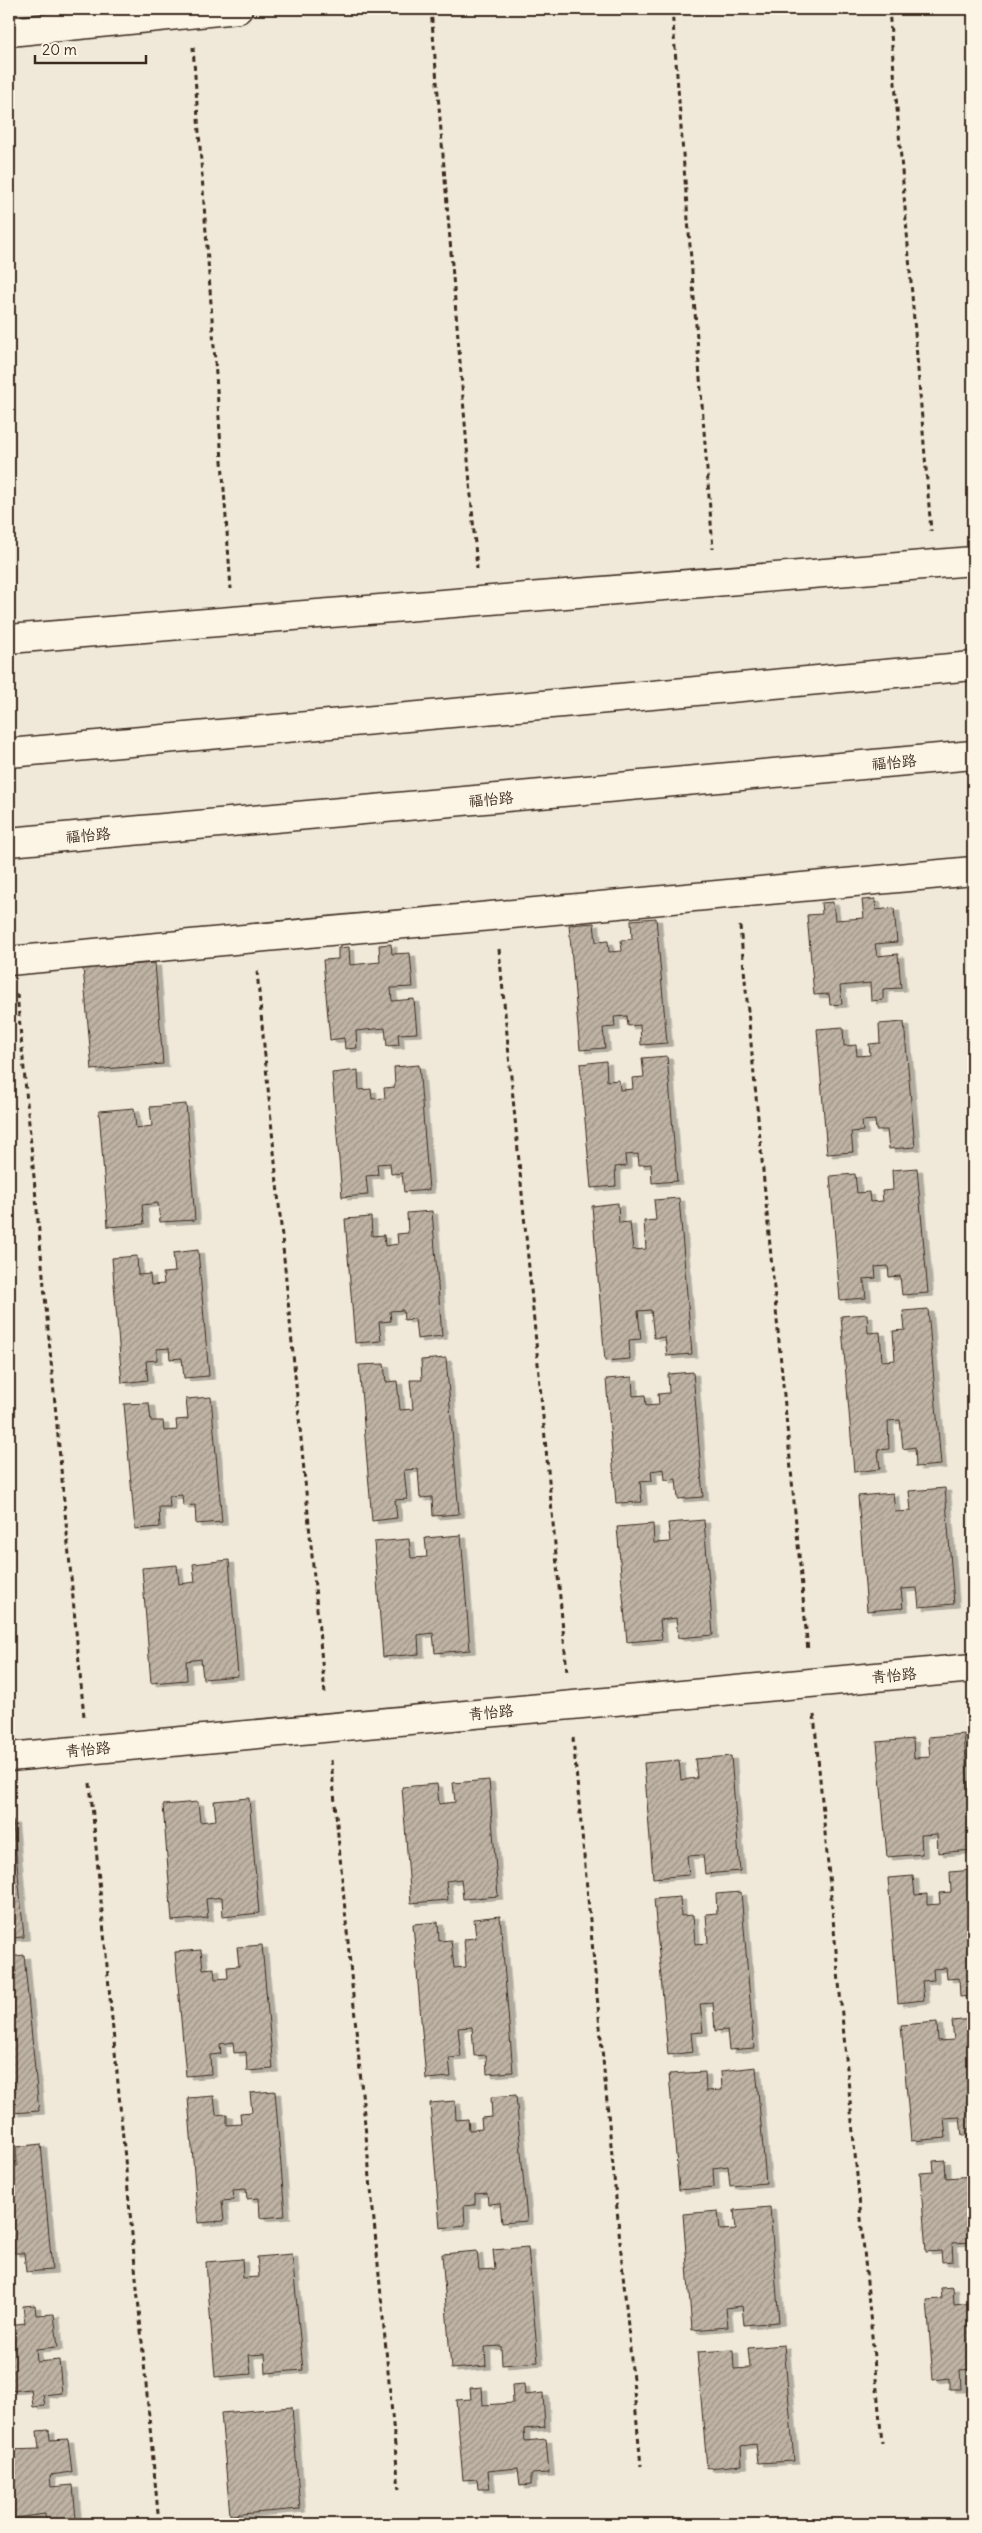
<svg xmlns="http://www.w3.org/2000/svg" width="982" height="2533" font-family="Delius,'LXGW WenKai TC',sans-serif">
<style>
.building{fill:url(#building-hatch);stroke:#3b2a1e;filter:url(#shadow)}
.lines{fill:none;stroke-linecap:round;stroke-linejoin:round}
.minor-casing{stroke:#3b2a1e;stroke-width:31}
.path{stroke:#3b2a1e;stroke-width:3;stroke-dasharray:5 4;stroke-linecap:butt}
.minor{stroke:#fcf5e5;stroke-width:28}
.labels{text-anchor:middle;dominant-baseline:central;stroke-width:5;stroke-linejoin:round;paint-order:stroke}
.street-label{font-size:15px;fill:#3b2a1e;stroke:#fcf5e5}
</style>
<defs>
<pattern id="building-hatch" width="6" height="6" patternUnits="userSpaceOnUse" patternTransform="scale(1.25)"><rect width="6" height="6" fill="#beb3a4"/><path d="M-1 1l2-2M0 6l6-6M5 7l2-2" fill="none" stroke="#9c9285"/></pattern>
<filter id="shadow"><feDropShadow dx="5.5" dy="3" stdDeviation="0" flood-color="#0004"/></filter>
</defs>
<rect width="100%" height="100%" fill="#f0e9d9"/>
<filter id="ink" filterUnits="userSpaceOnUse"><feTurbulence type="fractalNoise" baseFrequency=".02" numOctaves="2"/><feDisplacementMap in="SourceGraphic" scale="10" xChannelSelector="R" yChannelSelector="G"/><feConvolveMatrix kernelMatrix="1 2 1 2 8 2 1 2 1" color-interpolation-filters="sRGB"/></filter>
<g filter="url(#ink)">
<g class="building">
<polygon points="875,899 876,910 894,908 897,942 875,944 877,956 898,954 901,988 883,989 883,1000 871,1001 870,983 840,986 842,1004 830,1005 829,994 814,995 807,915 822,914 821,903 833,902 835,920 864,918 862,900"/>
<polygon points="656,918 667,1043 641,1045 640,1025 628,1026 627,1016 614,1017 615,1027 603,1028 605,1048 580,1050 569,925 594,923 596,942 608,941 609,952 622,951 621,940 632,939 631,920"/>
<polygon points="391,944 392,954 410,953 413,987 391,988 392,1001 414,999 417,1033 398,1034 399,1045 387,1046 385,1028 356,1031 357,1048 345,1049 344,1038 330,1040 323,960 338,959 338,948 349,947 350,965 380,962 379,945"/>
<polygon points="155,963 163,1064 92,1070 83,968"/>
<polygon points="904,1022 915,1147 889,1149 887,1130 876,1130 875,1120 862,1121 863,1131 851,1132 853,1152 827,1154 817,1029 843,1027 844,1046 856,1045 857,1056 870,1055 869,1044 880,1043 879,1024"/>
<polygon points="667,1056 677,1181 652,1183 651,1164 639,1165 638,1154 625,1155 626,1166 615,1167 616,1186 591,1188 580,1064 606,1061 607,1081 619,1080 620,1090 633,1089 632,1078 644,1077 642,1058"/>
<polygon points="419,1065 429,1190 404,1192 402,1173 391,1174 390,1163 377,1164 378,1175 366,1176 368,1195 342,1197 332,1073 358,1070 359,1090 371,1089 372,1099 385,1098 384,1088 395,1087 394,1067"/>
<polygon points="186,1104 195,1220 160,1222 158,1203 142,1205 144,1224 108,1227 99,1111 134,1108 136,1128 152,1126 150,1107"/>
<polygon points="917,1168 928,1293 902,1295 900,1276 889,1277 888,1266 875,1267 876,1278 864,1279 866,1298 840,1300 830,1176 855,1174 857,1193 869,1192 870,1202 883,1201 882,1191 893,1190 892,1170"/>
<polygon points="679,1198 692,1354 667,1356 665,1337 654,1338 651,1310 638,1311 641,1339 629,1340 630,1359 605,1361 592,1206 618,1203 619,1223 630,1222 633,1250 646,1249 644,1221 656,1220 654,1200"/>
<polygon points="432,1211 442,1336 417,1339 415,1319 404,1320 403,1310 390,1311 391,1321 379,1322 381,1341 355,1343 345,1219 371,1217 372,1236 384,1235 385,1246 398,1244 397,1234 408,1233 407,1213"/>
<polygon points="198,1250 209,1376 184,1378 182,1358 170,1359 169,1348 157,1349 157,1360 146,1361 148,1380 122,1383 112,1258 137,1256 138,1275 150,1274 151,1285 164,1284 163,1273 175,1272 173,1253"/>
<polygon points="928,1309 941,1465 916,1467 915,1447 903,1449 900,1420 888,1421 889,1449 878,1450 880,1469 854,1472 841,1316 867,1314 868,1333 880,1332 882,1361 895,1360 893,1331 905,1330 903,1311"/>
<polygon points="446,1358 459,1514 433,1516 432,1497 420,1498 418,1469 404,1470 407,1499 395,1500 397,1518 372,1521 359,1365 384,1364 386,1382 397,1381 400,1410 413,1409 410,1380 422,1380 421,1360"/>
<polygon points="693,1372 703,1497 678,1499 676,1479 665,1480 664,1469 651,1471 652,1481 640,1482 642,1502 616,1503 606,1379 632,1377 633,1396 645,1395 646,1406 659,1405 658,1394 669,1393 668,1374"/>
<polygon points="211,1397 222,1522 196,1524 195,1505 183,1506 182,1495 169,1496 170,1507 159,1507 160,1527 135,1529 124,1404 149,1403 151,1421 163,1421 164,1431 177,1430 176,1420 188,1419 186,1399"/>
<polygon points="945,1488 954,1604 919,1607 917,1588 901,1589 903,1608 867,1611 858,1496 893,1493 895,1512 911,1511 909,1491"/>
<polygon points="704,1520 713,1635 678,1638 676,1618 660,1620 662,1639 627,1642 617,1527 653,1524 654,1543 670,1542 668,1523"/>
<polygon points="461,1535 470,1650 435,1653 433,1633 418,1635 419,1654 383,1657 374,1542 409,1539 411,1558 427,1557 425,1538"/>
<polygon points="229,1560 238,1676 203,1679 201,1659 186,1661 187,1680 151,1683 142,1568 177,1565 179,1584 195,1582 193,1564"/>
<polygon points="964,1734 973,1850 938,1853 937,1834 921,1835 922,1854 887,1857 877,1742 913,1739 914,1758 930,1757 928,1737"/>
<polygon points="731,1756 740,1871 705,1874 703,1855 687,1856 689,1875 653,1878 644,1763 679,1760 681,1780 697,1778 695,1759"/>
<polygon points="489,1780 498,1896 463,1899 461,1879 446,1881 448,1900 411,1903 402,1787 437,1784 439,1804 455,1802 453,1783"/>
<polygon points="249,1798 259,1913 223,1917 222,1897 206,1899 208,1918 172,1921 163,1805 198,1802 200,1822 216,1820 214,1801"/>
<polygon points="9,1821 13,1821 24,1937 9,1938"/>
<polygon points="973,1870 973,1996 960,1997 959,1978 947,1979 946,1968 933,1969 934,1980 922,1981 924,2000 898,2003 888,1878 913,1876 915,1895 927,1894 927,1905 940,1904 939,1893 951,1892 950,1872"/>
<polygon points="741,1892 754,2048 729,2050 727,2030 715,2031 713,2003 700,2004 703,2032 691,2033 693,2052 668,2055 654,1899 680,1897 681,1916 693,1915 695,1944 708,1943 706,1914 717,1913 716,1894"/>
<polygon points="500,1916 513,2072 487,2074 486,2055 474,2056 472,2027 458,2028 461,2057 449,2058 451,2077 426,2079 413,1924 438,1922 439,1941 451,1940 454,1968 466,1967 464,1939 476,1938 474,1919"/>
<polygon points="262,1945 273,2069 247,2071 246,2052 234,2053 233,2042 220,2044 221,2054 210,2055 211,2074 186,2076 175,1952 201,1950 203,1969 214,1968 215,1979 228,1978 227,1967 239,1966 237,1947"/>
<polygon points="24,1955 39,2111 13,2113 12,2094 9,2094 9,1957"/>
<polygon points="973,2019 973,2135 962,2136 960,2117 944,2118 946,2138 911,2141 901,2025 937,2022 938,2041 954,2040 952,2021"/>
<polygon points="756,2067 766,2183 730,2186 728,2166 713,2168 714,2187 679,2190 669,2074 705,2072 706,2091 722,2090 721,2071"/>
<polygon points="275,2091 285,2216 260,2218 259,2198 247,2199 246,2189 233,2190 234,2200 222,2201 224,2221 198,2223 188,2098 214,2096 216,2115 227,2114 227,2125 241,2124 240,2113 252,2112 250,2093"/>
<polygon points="516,2095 527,2221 502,2223 500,2203 488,2204 487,2193 475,2194 475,2205 464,2206 465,2225 440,2228 430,2103 455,2101 456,2120 468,2119 469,2130 482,2129 481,2118 492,2117 491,2097"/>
<polygon points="41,2144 52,2270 26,2272 24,2253 13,2253 12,2243 9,2243 9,2167 17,2166 16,2147"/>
<polygon points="945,2160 946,2178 973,2176 973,2242 952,2243 953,2261 942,2262 941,2251 926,2252 920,2173 934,2172 933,2161"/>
<polygon points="770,2207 779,2322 744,2325 742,2306 726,2308 728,2327 692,2330 683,2214 718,2211 720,2230 736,2229 734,2210"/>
<polygon points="528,2247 538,2362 502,2365 501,2346 485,2347 486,2366 451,2369 442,2254 477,2251 479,2270 495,2269 493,2250"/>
<polygon points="292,2254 303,2370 266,2373 265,2354 249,2355 251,2374 215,2377 206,2262 242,2259 243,2278 259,2277 257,2257"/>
<polygon points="953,2287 954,2305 973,2303 973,2369 960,2370 961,2389 949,2389 949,2378 933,2380 927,2300 942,2299 941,2288"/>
<polygon points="35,2305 36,2315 54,2314 58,2347 36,2349 37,2362 59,2360 62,2393 43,2395 45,2406 33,2407 31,2389 9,2391 9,2325 25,2323 23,2306"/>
<polygon points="784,2345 794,2461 758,2463 756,2444 741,2446 742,2465 707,2468 697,2352 733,2350 734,2369 750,2368 748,2348"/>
<polygon points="524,2384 525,2395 543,2393 545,2427 524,2429 525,2441 546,2439 549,2473 531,2474 531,2485 520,2486 518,2468 488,2471 490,2489 478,2489 477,2479 463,2480 456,2400 471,2399 470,2388 482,2387 483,2405 513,2403 512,2385"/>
<polygon points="292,2407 300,2509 230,2515 221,2413"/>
<polygon points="49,2430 50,2440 68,2439 72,2472 50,2475 51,2487 73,2485 76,2519 57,2520 58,2524 46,2524 45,2514 15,2518 16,2524 9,2524 9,2450 39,2449 37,2431"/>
</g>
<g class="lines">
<g class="minor-casing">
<g id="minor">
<polyline points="9,32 238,9"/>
<polyline points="9,639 973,561"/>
<polyline points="9,753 973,666"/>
<polyline points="9,842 973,755"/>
<polyline points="9,961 973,871"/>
<polyline points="9,1757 973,1668"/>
</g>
</g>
<g class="path">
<polyline points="431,9 477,569"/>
<polyline points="672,9 713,549"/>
<polyline points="889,9 931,531"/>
<polyline points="193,47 231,589"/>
<polyline points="970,905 973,944"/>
<polyline points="740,926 808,1651"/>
<polyline points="499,949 567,1672"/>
<polyline points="257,971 325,1694"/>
<polyline points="17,994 84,1717"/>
<polyline points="814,1715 882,2443"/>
<polyline points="573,1738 641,2466"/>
<polyline points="331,1760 399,2489"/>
<polyline points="90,1783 159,2524"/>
</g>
<use href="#minor" class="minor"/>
</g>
</g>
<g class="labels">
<g class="street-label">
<text transform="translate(894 762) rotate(-5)">福怡路</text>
<text transform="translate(491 799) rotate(-5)">福怡路</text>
<text transform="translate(88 835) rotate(-5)">福怡路</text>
<text transform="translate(894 1675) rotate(-5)">青怡路</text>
<text transform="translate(491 1712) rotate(-5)">青怡路</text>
<text transform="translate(88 1749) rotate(-5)">青怡路</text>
</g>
</g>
<rect width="982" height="2533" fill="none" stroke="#fcf5e5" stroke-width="30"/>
<rect x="15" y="15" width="952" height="2503" fill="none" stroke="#3b2a1e" stroke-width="2" filter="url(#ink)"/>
<path d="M35 55v8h111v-8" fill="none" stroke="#3b2a1e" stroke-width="2.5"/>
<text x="42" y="55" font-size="15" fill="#3b2a1e" stroke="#fcf5e5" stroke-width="4" paint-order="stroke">20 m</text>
</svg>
